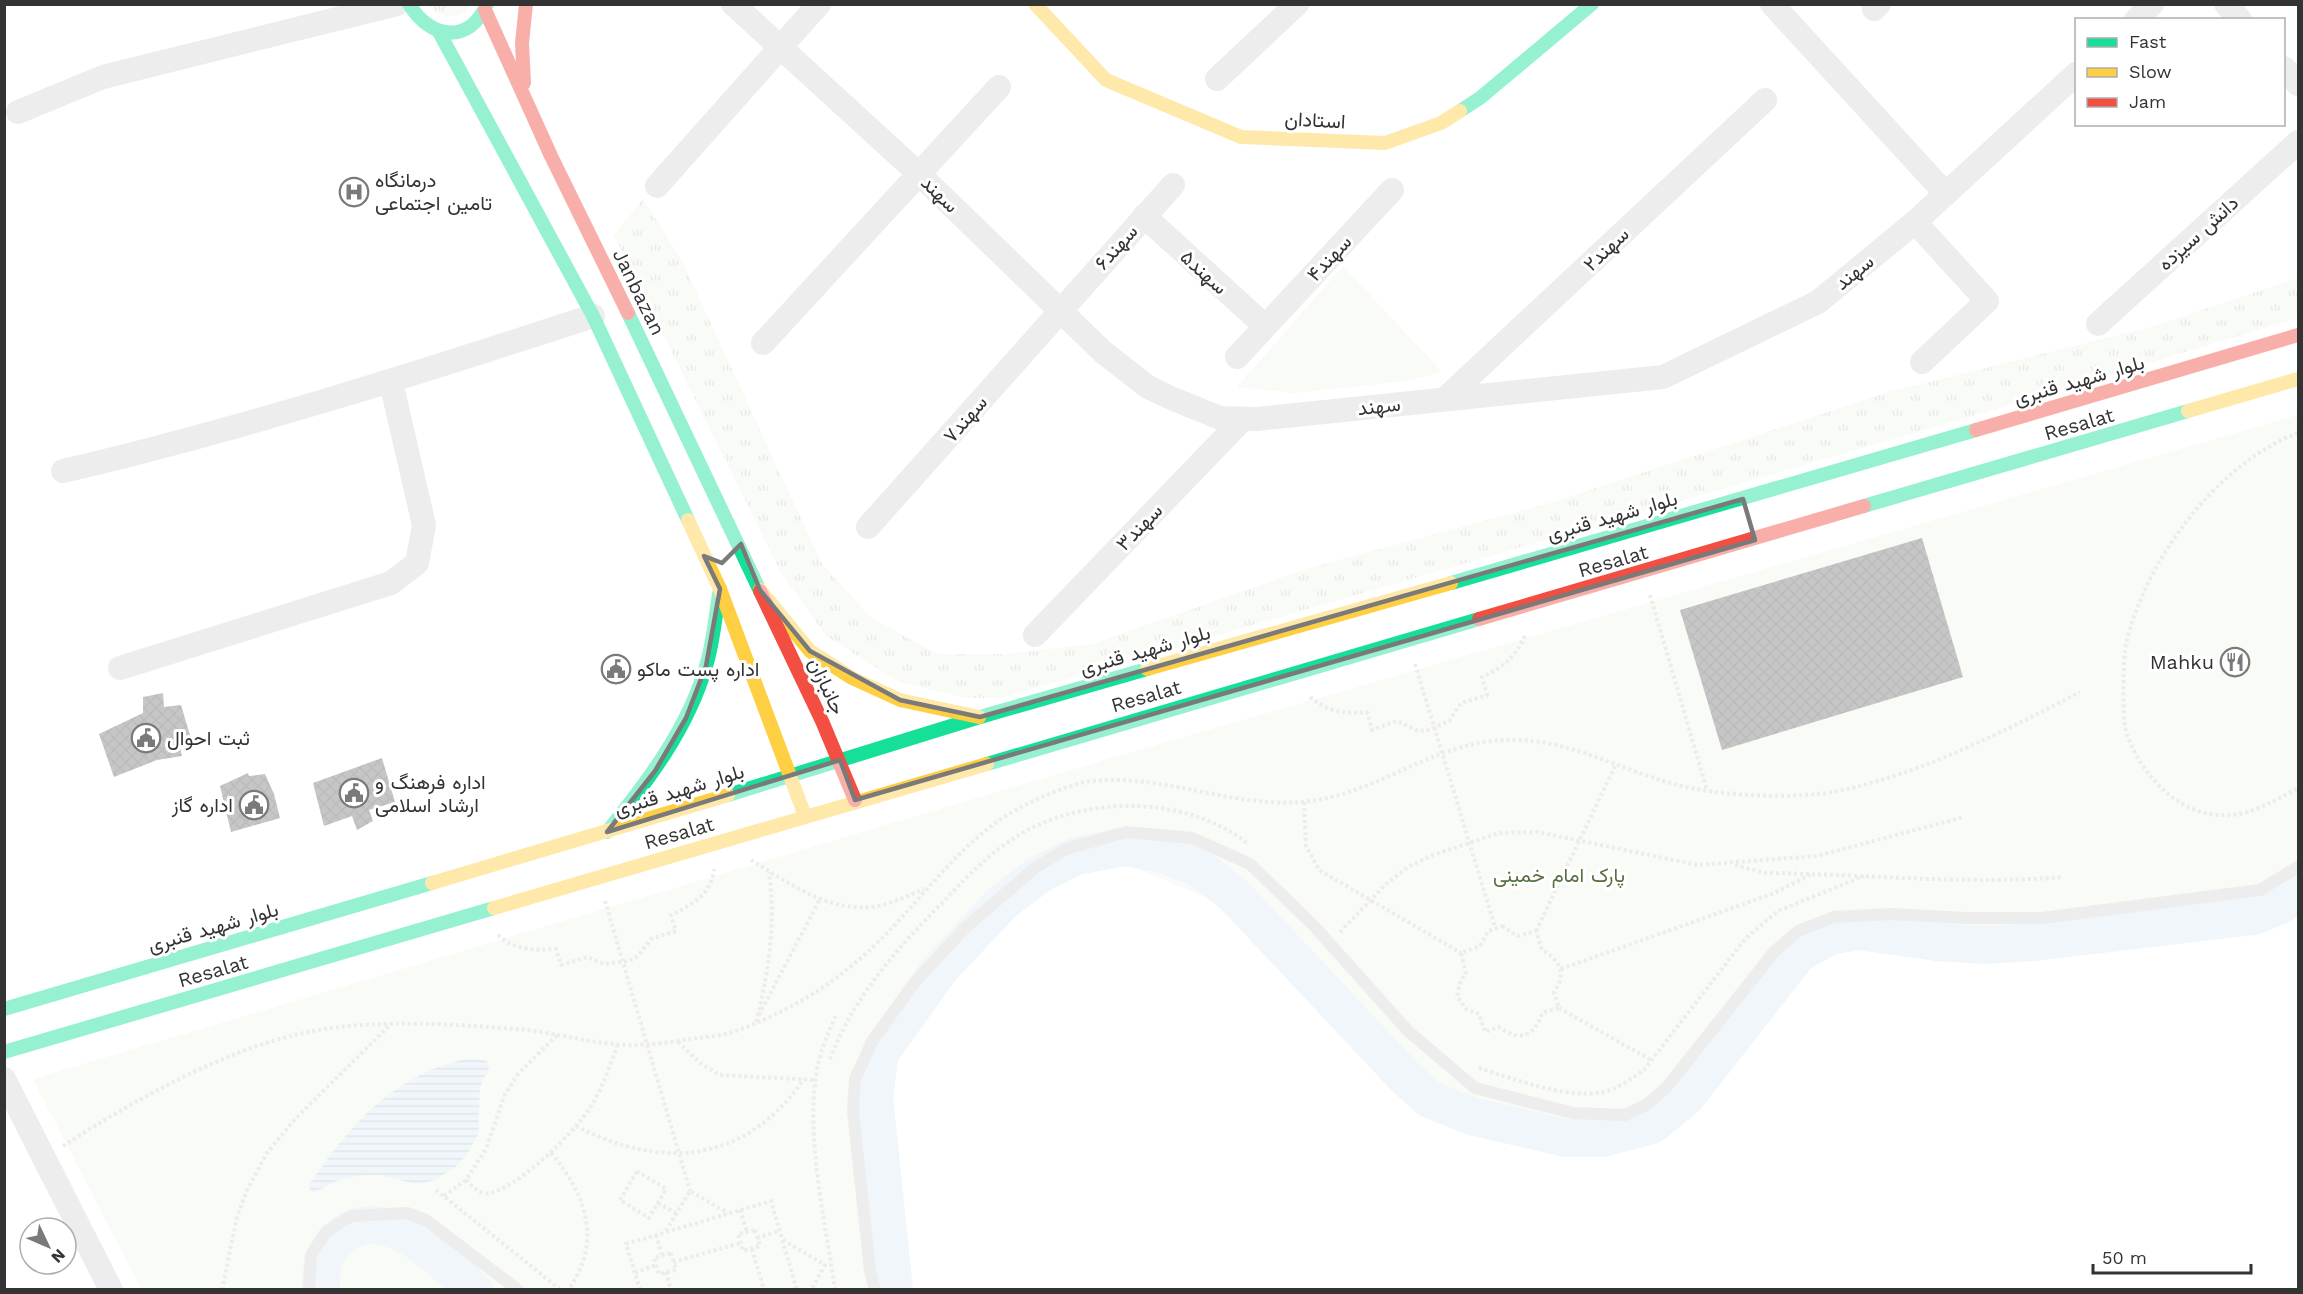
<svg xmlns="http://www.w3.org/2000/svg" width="2303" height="1294" font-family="'Work Sans',Vazirmatn,sans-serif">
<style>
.grass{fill:url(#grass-tufts)}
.park{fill:#f1f5ed}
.water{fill:url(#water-rules)}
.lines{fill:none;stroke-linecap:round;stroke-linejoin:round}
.river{stroke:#ddebf3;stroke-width:38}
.building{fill:url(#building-cross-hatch)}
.path{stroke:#d6d6d6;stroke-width:4;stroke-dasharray:3 3;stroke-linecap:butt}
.lane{stroke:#d7d7d7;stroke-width:12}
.street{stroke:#d7d7d7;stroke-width:24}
.fast{stroke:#16e098;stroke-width:14}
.slow{stroke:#ffcf43;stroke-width:14}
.jam{stroke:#f24e42;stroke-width:14}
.marked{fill:none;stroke:#7a7a7a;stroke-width:4.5;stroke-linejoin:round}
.labels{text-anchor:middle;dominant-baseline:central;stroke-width:6;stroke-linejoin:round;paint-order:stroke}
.street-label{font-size:20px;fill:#333;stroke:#fff}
.poi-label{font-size:20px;fill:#333;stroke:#fff;text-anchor:start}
.park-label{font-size:20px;fill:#56703f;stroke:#fff}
</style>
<defs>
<pattern id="grass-tufts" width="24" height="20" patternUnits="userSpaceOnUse" patternTransform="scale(1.5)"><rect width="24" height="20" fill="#f1f5ed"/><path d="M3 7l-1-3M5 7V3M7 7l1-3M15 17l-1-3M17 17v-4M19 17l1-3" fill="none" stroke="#cfd2cc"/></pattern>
<pattern id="water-rules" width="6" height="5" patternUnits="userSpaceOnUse" patternTransform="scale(1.5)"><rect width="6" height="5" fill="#ddebf3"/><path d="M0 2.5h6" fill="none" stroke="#becad1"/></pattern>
<pattern id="building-cross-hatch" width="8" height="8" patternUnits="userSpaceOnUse" patternTransform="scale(1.5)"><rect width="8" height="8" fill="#818181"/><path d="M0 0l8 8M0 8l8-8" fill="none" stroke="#6a6a6a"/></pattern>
</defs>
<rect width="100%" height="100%" fill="#fff"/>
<g class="grass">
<path d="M 427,5 L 471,5 C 458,22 441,18 427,5 Z"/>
<polygon points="643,199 680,257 822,564 870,617 937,654 1007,654 1092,644 1306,569 1550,503 1889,392 2151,327 2298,278 2298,318 1983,413 1001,698 966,698 899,682 826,636 780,571 614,235"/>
</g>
<g class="park">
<polygon points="1343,266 1442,372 1406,381 1295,393 1237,387"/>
<polygon points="2298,415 2298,897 2269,910 1948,948 1829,933 1723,1048 1639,1133 1547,1122 1438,1091 1317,966 1242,913 1092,849 948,951 891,1018 887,1185 902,1289 141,1289 33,1079 1108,759"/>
</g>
<path class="water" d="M 470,1058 L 487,1061 L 489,1068 L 480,1087 L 478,1134 L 466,1156 L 453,1169 L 432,1181 L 416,1184 L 379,1175 L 358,1176 L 339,1180 L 313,1193 L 308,1186 C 351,1124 393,1074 470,1058 Z"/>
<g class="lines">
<g class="river">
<path d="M 321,1290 C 320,1268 324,1250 341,1236 C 387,1200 440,1260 474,1290"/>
<polyline points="894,1290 874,1097 880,1053 940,969 1004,901 1040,874 1076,856 1123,847 1161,853 1202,870 1234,895 1404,1076 1429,1099 1471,1116 1566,1138 1602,1138 1652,1125 1686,1097 1798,954 1829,936 1859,931 1937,942 1985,945 2035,942 2254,916 2281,905 2298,891"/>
</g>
</g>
<g class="building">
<polygon points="1922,538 1963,677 1722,750 1680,610"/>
<polygon points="163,693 164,707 181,705 192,742 179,743 182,756 157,760 114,777 99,734 143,713 143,697"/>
<polygon points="382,758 395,802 369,810 373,821 357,830 352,816 324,826 313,783"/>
<polygon points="248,773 249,776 265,774 274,794 280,818 231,832 220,786"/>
</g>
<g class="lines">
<g class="path">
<path d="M 2298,433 C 2217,463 2145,561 2126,644 C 2123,659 2122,716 2126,731 C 2138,770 2174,812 2218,815 C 2247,818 2274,801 2298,788"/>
<polyline points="1650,595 1707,790"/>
<polyline points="1415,664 1495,927"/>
<path d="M 1310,697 C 1328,712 1344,714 1367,712 L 1372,730 L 1397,721 L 1418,731 L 1429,730 L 1449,721 L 1461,703 L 1487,695 L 1482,677 C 1504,667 1517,656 1526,633"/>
<polyline points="1304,802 1306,846 1319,870 1461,953"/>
<path d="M 751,860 C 787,882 826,911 871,907 C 889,905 907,896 924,889"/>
<path d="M 1735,865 L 1765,873 C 1865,874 1964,885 2063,877"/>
<polyline points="605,901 690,1191"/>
<path d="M 1502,926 L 1518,936 L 1536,931 L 1542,950 C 1560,960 1567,974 1554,992 L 1559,1008 L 1542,1013 C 1535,1037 1518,1042 1499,1027 L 1485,1032 L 1479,1014 L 1466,1009 L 1457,996 L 1461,980 L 1466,974 L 1461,953 L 1480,946 L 1488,931 Z"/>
<polyline points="1536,931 1616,764"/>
<polyline points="1340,932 1386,884 1408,867 1433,855 1499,833 1538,832 1697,865 1817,856 1964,817"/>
<path d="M 498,935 C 515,951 534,950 556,949 L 561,965 L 587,957 L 604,964 L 629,961 L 638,956 L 651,939 L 676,931 L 671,915 C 692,905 712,894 714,869"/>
<polyline points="1561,969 1772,894 1812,874"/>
<polyline points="1559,1008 1651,1060"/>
<polyline points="759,1015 820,899"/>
<path d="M 756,1022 C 769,971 776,924 769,872"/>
<polyline points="678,1042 700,1063 720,1075 815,1080"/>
<path d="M 830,1059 C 853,998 895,951 940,905 C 963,881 986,856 1014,838 C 1081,795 1184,794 1247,843"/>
<path d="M 1479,1068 C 1511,1078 1569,1100 1603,1092 C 1618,1089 1631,1079 1644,1070 L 1745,939 L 1778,911 L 1864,876"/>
<path d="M 576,1126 C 663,1171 746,1163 804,1079"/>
<path d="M 63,1146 C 131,1102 220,1052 299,1034 C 367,1018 448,1024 517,1029 C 553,1032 589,1043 625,1045 C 646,1046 670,1042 691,1039 C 705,1037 720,1036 733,1032 C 786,1013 832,986 873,947 C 930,893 965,829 1042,797 C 1059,790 1077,782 1094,781 C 1164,774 1228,807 1300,802 C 1381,796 1434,737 1518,740 C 1581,742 1634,778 1696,789 C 1734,796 1800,799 1838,791 C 1924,773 2002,732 2080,692"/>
<path d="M 551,1153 C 586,1194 603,1242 568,1290"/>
<polygon points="637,1171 666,1189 649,1218 620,1200"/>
<path d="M 466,1180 C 473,1186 479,1195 489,1193 C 516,1190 572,1134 588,1111 C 602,1091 609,1067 618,1044"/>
<polyline points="436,1190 561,1290"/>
<polyline points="444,1196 466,1180 486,1149 505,1094 518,1074 557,1035"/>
<polyline points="658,1203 677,1214"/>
<polyline points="740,1210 747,1232"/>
<polygon points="755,1230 760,1246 743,1251 738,1234"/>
<polyline points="666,1231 690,1191 728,1213"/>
<polyline points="656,1235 662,1255"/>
<polyline points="757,1238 779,1231"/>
<polyline points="783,1240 825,1265 811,1290"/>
<polyline points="752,1249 764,1290"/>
<polygon points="671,1253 676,1270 659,1274 654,1258"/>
<polyline points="673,1262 741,1243"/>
<polyline points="666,1272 671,1290"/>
<polyline points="635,1273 656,1265"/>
<polyline points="222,1290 237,1217 247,1190 267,1153 296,1118 391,1024"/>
<polyline points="640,1290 626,1244 771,1201 797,1290"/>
<path d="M 835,1290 C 826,1226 806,1139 816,1076 C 819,1054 827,1035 836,1015"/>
</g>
<g class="lane">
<polyline points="309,1290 311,1255 326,1232 351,1216 407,1213 426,1220 518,1290"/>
<polyline points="875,1290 870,1271 853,1111 855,1079 873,1040 915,982 964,929 1035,868 1066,849 1126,832 1192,838 1250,864 1314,926 1408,1031 1475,1088 1573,1113 1625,1115 1646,1105 1666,1088 1774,952 1798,931 1834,917 1891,914 1966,918 2042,918 2260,890 2298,867"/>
</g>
<g class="street">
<polyline points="733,4 919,174 1103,352 1148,387 1171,398 1220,418 1257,419 1663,377 1818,302 1915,222 2076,74"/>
<polyline points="1772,4 1946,194"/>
<polyline points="2226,4 2240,20"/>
<polyline points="1874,9 1879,4"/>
<polyline points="2136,20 2152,4"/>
<polyline points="2284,68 2298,84"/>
<polyline points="1217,79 1297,4"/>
<polyline points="18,112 103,77 397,4"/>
<polyline points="657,186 819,4"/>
<polyline points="1144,216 1265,326"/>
<polyline points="1915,222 1987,301 1922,362"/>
<polyline points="2098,324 2298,142"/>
<polyline points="763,343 999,87"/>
<polyline points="1237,357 1392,190"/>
<polyline points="1446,398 1765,100"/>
<path d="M 63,471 C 243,429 418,373 593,316"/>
<polyline points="868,527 1173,185"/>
<polyline points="1035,635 1243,419"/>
<polyline points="120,668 391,583 417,563 424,525 391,382"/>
<polyline points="4,1079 111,1290"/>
</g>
<g class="fast">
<path d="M 409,4 C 430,39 469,45 487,4"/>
<polyline points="439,32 593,316 688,520"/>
<polyline points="1460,111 1480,98 1592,4"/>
<polyline points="628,313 760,591"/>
<polyline points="1864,506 2188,411"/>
<polyline points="1451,583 1976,430"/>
<polyline points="987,764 1479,619"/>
<polyline points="728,795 980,717 1147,669"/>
<path d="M 607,832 C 647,782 688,729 706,666 C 714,641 715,615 720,589"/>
<polyline points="4,1009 432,883"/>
<polyline points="4,1052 494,908"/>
</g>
<g class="slow">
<polyline points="1035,4 1106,80 1241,137 1385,143 1441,123 1460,111"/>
<polyline points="2188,411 2298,379"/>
<polyline points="688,520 720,589 805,816"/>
<polyline points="760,590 810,651 852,678 900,700 979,717"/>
<polyline points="1147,669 1451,583"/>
<polyline points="432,883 728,795"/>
<polyline points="494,908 987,764"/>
</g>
<g class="jam">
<polyline points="485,10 551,156 628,313"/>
<polyline points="524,83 522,43 526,4"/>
<polyline points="1976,430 2298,335"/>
<polyline points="760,591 822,721 855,800"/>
<polyline points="1479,619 1864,506"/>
</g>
</g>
<path d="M0 0H2303V1294H0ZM 1743,499 L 1755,540 L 855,800 L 840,760 L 607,832 L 655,771 L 686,718 L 706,666 L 720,589 L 704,556 L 722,563 L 741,544 L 760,590 L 810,651 L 900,700 L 980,717 Z" fill="#fff" fill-opacity=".55" fill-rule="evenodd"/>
<path class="marked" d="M 1743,499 L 1755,540 L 855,800 L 840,760 L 607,832 L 655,771 L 686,718 L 706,666 L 720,589 L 704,556 L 722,563 L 741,544 L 760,590 L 810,651 L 900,700 L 980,717 Z"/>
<defs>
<g id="hospital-ring" transform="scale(1.5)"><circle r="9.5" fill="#fff" stroke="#7a7a7a" stroke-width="1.5"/><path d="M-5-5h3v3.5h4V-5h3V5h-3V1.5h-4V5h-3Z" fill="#7a7a7a"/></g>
<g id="restaurant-ring" transform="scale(1.5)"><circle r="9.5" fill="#fff" stroke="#7a7a7a" stroke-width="1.5"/><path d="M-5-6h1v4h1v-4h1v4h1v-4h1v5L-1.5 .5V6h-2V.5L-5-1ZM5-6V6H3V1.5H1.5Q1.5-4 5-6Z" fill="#7a7a7a"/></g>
<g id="civic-ring" transform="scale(1.5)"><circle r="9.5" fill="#fff" stroke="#7a7a7a" stroke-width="1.5"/><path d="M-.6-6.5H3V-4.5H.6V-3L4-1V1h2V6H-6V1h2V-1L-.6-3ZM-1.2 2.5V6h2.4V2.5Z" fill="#7a7a7a"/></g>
</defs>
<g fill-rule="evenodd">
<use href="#hospital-ring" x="354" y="192"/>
<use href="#restaurant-ring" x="2235" y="662"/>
<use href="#civic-ring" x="616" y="669"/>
<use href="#civic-ring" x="146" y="738"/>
<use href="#civic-ring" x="354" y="793"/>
<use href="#civic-ring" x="254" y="805"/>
</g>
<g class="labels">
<g class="street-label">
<text transform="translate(1315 120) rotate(3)">استادان</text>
<text transform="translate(940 194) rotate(44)">سهند</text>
<text transform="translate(2198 233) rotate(-42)">دانش سیزده</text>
<text transform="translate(1116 247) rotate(-48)">سهند۶</text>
<text transform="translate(1606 249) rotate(-43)">سهند۲</text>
<text transform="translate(1329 258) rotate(-47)">سهند۴</text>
<text transform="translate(1204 272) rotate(42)">سهند۵</text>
<text transform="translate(1854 272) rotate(-39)">سهند</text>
<text transform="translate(639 292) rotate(64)">Janbazan</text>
<text transform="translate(2079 380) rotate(-16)">بلوار شهید قنبری</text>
<text transform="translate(1379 406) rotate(-6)">سهند</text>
<text transform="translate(965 419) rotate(-49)">سهند۷</text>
<text transform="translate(2079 424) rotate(-16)">Resalat</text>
<text transform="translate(1612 516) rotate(-16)">بلوار شهید قنبری</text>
<text transform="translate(1139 527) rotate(-46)">سهند۳</text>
<text transform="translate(1613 561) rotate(-16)">Resalat</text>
<text transform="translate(1145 650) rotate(-16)">بلوار شهید قنبری</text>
<text transform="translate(827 686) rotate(65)">جانبازان</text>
<text transform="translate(1146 696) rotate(-16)">Resalat</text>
<text transform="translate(679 790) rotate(-17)">بلوار شهید قنبری</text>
<text transform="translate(679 833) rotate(-16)">Resalat</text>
<text transform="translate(213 927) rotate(-16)">بلوار شهید قنبری</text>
<text transform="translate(213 971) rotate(-16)">Resalat</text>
</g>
<g class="poi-label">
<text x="375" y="180">درمانگاه<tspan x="375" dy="23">تامین اجتماعی</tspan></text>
<text x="2214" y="662" text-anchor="end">Mahku</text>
<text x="637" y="669">اداره پست ماکو</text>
<text x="167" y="738">ثبت احوال</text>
<text x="375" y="782">اداره فرهنگ و<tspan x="375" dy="23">ارشاد اسلامی</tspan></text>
<text x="233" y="805" text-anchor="end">اداره گاز</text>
</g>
<g class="park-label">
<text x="1559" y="875">پارک امام خمینی</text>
</g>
</g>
<rect width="2303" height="1294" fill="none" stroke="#333333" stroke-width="12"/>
<rect x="2075" y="18" width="210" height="108" fill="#ffffff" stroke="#adadad" stroke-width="1.5"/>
<rect x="2087" y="38" width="30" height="9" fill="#16e098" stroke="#adadad" stroke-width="1.5"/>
<text x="2129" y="48" font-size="18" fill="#333333">Fast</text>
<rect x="2087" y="68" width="30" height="9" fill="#ffcf43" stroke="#adadad" stroke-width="1.5"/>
<text x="2129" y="78" font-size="18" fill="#333333">Slow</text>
<rect x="2087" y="98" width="30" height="9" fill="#f24e42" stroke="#adadad" stroke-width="1.5"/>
<text x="2129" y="108" font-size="18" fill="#333333">Jam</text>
<g transform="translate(48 1246) rotate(134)"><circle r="28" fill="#ffffff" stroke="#adadad" stroke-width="1.5"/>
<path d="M0-4.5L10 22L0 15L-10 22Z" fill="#7a7a7a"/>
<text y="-9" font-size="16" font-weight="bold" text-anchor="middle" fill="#333333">N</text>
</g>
<path d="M2093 1264v9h158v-9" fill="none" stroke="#333333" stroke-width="3"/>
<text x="2102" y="1264" font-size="18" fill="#333333" stroke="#ffffff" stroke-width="4.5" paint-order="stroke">50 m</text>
</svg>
